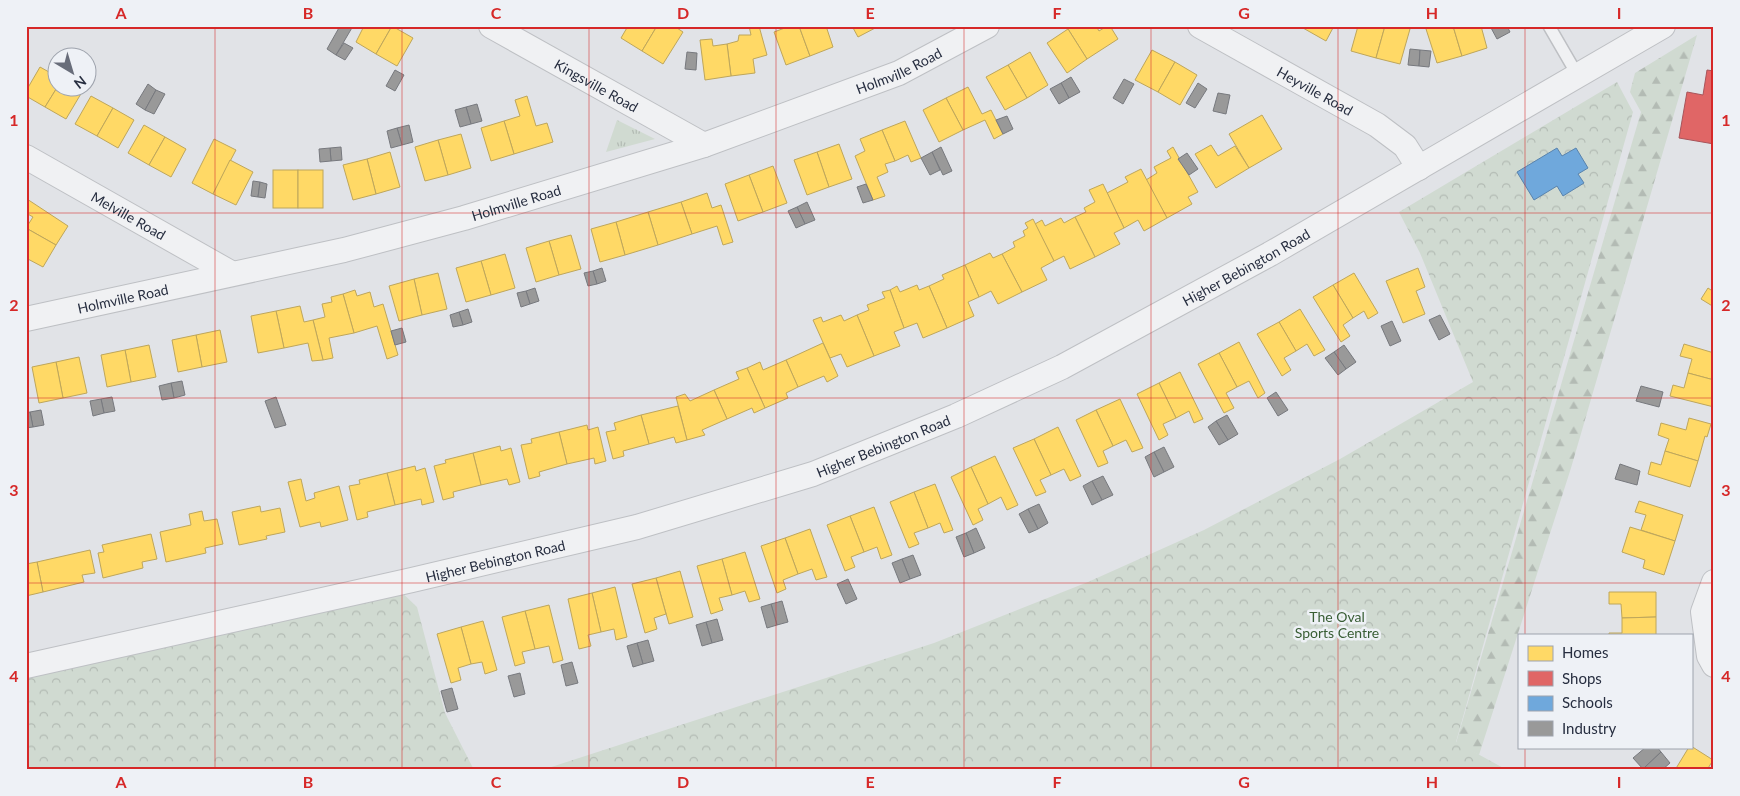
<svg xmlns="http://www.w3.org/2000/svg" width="1740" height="796" font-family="Lato,sans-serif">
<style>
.grass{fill:url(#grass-tufts)}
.forest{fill:url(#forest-firs)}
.park{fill:url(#park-crowns)}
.homes{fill:#ffd966;stroke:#bea65b}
.shops{fill:#e06666;stroke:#a8555b}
.schools{fill:#6fa8dc;stroke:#5983ad}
.industry{fill:#999;stroke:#77797e}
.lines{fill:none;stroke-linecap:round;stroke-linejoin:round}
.lane-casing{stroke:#bec0c4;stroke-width:14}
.street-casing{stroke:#bec0c4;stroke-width:26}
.lane{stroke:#f0f1f3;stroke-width:11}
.street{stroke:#f0f1f3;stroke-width:24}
.grid{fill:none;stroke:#d62828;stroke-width:1;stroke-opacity:0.55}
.labels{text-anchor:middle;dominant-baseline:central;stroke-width:5;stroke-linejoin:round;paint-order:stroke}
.street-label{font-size:14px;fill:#272e40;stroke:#eef1f6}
.park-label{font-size:14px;fill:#385d34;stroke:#eef1f6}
.neatline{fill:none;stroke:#d62828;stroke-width:2}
.grid-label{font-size:16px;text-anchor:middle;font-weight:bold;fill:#d62828}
</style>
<defs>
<pattern id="grass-tufts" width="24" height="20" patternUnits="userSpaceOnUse" patternTransform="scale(1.25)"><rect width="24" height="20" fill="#d0dad1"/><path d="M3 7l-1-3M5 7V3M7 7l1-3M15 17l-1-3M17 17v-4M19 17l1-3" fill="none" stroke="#b3bbb4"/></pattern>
<pattern id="forest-firs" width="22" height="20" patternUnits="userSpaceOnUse" patternTransform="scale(1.25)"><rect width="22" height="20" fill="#d0dad1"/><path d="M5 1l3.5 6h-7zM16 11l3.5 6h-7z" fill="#b3bbb4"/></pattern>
<pattern id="park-crowns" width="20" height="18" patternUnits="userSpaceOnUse" patternTransform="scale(1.25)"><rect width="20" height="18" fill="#d0dad1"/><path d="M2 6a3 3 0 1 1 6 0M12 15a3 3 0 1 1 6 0" fill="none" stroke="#b3bbb4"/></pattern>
</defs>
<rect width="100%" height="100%" fill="#e1e3e7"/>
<polygon class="grass" points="617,120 655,139 606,152"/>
<polygon class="forest" points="1697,35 1571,468 1479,755 1456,743 1641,112 1630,92 1635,73"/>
<g class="park">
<polygon points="1617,82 1633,112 1456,742 1507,770 542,770 934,643 1088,582 1204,530 1340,459 1473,382 1420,253 1399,212"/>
<polygon points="393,584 417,607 445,713 474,770 26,770 26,666"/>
</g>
<g class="homes">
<polygon points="364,26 392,26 376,54 356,42"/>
<polygon points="392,26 413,38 397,66 376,54"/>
<polygon points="628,26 657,26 642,51 621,38"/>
<polygon points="657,26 674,26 683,32 663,64 642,51"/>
<polygon points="749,26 759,26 767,55 753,59 755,73 731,76 727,44 738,41 739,35 751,35"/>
<polygon points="790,26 799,26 810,56 786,65 774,32"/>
<polygon points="799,26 826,26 833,47 810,56"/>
<polygon points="852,26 879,26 858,37"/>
<polygon points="1072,26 1096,26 1099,31 1107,26 1110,26 1118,39 1087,59 1068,29"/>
<polygon points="1305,26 1334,26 1326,41 1303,28"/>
<polygon points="1358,26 1385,26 1376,58 1351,51"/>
<polygon points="1385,26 1401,26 1410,29 1400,64 1376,58"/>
<polygon points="1434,26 1453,26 1462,56 1437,63 1426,29"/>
<polygon points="1453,26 1481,26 1487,48 1462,56"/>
<polygon points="1068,29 1087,59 1067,73 1047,43"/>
<polygon points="712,39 713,46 727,44 731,76 705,80 700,40"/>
<polygon points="1152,50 1175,62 1158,92 1135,80"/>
<polygon points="1030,52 1048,85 1027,98 1008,65"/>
<polygon points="1175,62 1197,75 1180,105 1158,92"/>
<polygon points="1008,65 1027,98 1005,110 986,77"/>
<polygon points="40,67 58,77 58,86 45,107 26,96 26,91"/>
<polygon points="58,86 58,88 75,88 82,92 66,119 45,107"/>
<polygon points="968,87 982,114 991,110 1003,134 994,139 985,120 963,130 946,98"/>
<polygon points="91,96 113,108 97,136 75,124"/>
<polygon points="527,96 536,126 547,123 553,142 514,154 504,121 520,116 515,100"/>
<polygon points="946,98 963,130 939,142 923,110"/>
<polygon points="113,108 134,120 118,148 97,136"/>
<polygon points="1262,115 1282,149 1249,168 1229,134"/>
<polygon points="504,121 514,154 491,161 481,128"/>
<polygon points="905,121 921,158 911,162 908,155 895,161 882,130"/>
<polygon points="144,125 165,137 149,165 128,153"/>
<polygon points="882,130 895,161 885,164 888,172 877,177 885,196 873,200 855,156 865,151 860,139"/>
<polygon points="461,134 471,168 448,175 438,140"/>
<polygon points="165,137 186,149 171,177 149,165"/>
<polygon points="214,139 236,150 213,194 192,183"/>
<polygon points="438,140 448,175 425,181 415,147"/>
<polygon points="839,144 852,179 829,187 817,152"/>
<polygon points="1211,145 1218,156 1235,146 1249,168 1216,188 1195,154"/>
<polygon points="1173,147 1198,192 1188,197 1192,204 1167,218 1146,180 1157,173 1154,167 1171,158 1167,151"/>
<polygon points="390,152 400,187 376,194 367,159"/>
<polygon points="817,152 829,187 807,195 794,160"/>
<polygon points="367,159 376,194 353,200 343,165"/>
<polygon points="230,160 253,172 236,205 213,194"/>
<polygon points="773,166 787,203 763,212 749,175"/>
<polygon points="1141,169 1167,218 1144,231 1138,220 1124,228 1107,193 1128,182 1125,177"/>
<rect x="273" y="170" width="25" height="38"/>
<rect x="298" y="170" width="25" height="38"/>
<polygon points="749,175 763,212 738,221 725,184"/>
<polygon points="1103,184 1124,228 1114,233 1120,244 1095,257 1075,217 1086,212 1084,208 1095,202 1089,190"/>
<polygon points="707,193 712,208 721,205 733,242 723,245 717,226 692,234 681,202"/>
<polygon points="27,199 68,226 56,245 26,228 33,217 26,213"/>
<polygon points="681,202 692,234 658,245 648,212"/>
<polygon points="648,212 658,245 625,255 616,222"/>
<polygon points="1075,217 1095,257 1070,269 1064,256 1054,261 1035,224 1042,220 1045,226 1061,218 1064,223"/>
<polygon points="1033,219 1054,261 1041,268 1047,280 1022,292 1002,254 1015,247 1013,242 1025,236 1023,231 1028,228 1025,223"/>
<polygon points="616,222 625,255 600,262 591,229"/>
<polygon points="26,228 56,245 43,267 26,258"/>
<polygon points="571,235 581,269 559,275 549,241"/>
<polygon points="549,241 559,275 536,282 526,248"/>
<polygon points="990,253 993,258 1002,254 1022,292 998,304 991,291 979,297 965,265"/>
<polygon points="505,254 515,288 491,295 481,261"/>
<polygon points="481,261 491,295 466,302 456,268"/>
<polygon points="965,265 979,297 968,302 974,316 947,328 929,286 944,279 942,275"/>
<polygon points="1418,268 1425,287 1416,291 1425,314 1403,323 1386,281"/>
<polygon points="438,273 447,309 422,315 414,279"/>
<polygon points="1354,273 1378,313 1368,319 1364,311 1353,318 1333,285"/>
<polygon points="414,279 422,315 399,321 389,286"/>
<polygon points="917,285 919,290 929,286 947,328 923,338 917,323 904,328 890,290 897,286 900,292"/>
<polygon points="1333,285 1353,318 1343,325 1350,336 1341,342 1313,297"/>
<polygon points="1708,288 1714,292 1714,307 1701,299"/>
<polygon points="355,290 357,296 370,292 374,307 383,304 398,355 387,359 377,326 354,333 343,294"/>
<polygon points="890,290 904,328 894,332 900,346 874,356 857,315 869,310 867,305 885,298 882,292"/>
<polygon points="343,294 354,333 329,338 333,358 323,360 313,320 325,317 322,304 332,302 331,297"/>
<polygon points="300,306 304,322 313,320 323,360 312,361 308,343 284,348 276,311"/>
<polygon points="1300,309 1325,350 1314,356 1307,344 1296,351 1279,322"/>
<polygon points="276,311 284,348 258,353 251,316"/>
<polygon points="841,315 844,321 857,315 874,356 847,367 841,354 830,358 813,320 821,317 823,322"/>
<polygon points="1279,322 1296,351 1284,358 1291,370 1282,376 1257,334"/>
<polygon points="220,330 227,362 202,367 196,335"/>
<polygon points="196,335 202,367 178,372 172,340"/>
<polygon points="1239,342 1265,393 1258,398 1249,381 1237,387 1219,353"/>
<polygon points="823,343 838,376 827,382 824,376 798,387 786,360"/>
<polygon points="1684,344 1714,353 1714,380 1688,373 1692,359 1680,356"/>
<polygon points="149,345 156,377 131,382 125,350"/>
<polygon points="125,350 131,382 107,387 101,355"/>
<polygon points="1219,353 1237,387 1226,393 1234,408 1224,413 1198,364"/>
<polygon points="79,357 87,393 63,398 56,362"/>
<polygon points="786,360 798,387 786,393 788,398 765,408 747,368 760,362 763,370"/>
<polygon points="56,362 63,398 39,403 32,367"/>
<polygon points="747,368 765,408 754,413 752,408 727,419 714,390 739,379 736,372"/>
<polygon points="1180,372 1203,419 1194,423 1189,411 1176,418 1159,383"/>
<polygon points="1688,373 1714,380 1714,407 1670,396 1673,385 1684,388"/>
<polygon points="1159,383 1176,418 1163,424 1168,435 1159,440 1137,394"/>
<polygon points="714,390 727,419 702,430 705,435 687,440 676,397 685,394 690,401"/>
<polygon points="1120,399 1143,448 1132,452 1126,440 1113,446 1096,410"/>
<polygon points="678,406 687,440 676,443 674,437 649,444 641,415"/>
<polygon points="1096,410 1113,446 1103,451 1108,463 1098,467 1076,420"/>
<polygon points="641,415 649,444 623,451 624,456 613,459 606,432 616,430 614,423"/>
<polygon points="1689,418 1711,424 1707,437 1705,436 1698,461 1665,451 1669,439 1658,435 1661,423 1686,430"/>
<polygon points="587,425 588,430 598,427 606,461 595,464 594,458 567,464 559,432"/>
<polygon points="1058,427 1081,476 1070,481 1064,469 1051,475 1034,439"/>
<polygon points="559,432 567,464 539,472 540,476 529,479 521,445 532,443 531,439"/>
<polygon points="1034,439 1051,475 1040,480 1046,492 1036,496 1013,448"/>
<polygon points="500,446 501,451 511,448 520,482 509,485 507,479 481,485 473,453"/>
<polygon points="1665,451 1698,461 1690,487 1648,474 1651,462 1661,465"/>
<polygon points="473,453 481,485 453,492 454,497 443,500 434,466 446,463 445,460"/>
<polygon points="995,456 1018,505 1007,510 1001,497 988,504 971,467"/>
<polygon points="415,466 416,471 425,468 434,502 422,505 421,499 395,505 387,473"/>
<polygon points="971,467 988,504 978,509 983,520 973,525 951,477"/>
<polygon points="387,473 395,505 367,512 368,517 357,520 349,486 360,484 359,480"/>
<polygon points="301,479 306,501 315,498 314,493 339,486 348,520 321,527 320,522 300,527 288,482"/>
<polygon points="935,484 953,530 944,533 940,523 928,528 914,492"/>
<polygon points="914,492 928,528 914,533 919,544 909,548 890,502"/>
<polygon points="1639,501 1683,515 1675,541 1641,530 1646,515 1635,512"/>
<polygon points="260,506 261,512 280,508 285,532 266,536 267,539 239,545 232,512"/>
<polygon points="874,507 892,555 881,559 877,547 864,552 850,516"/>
<polygon points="202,511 204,521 217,519 223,544 205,548 206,553 166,562 160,532 191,525 189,514"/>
<polygon points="850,516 864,552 851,557 855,567 845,571 827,525"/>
<polygon points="1630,527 1675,541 1664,575 1643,568 1645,560 1622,552"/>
<polygon points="810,529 827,577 816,580 812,569 798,574 785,538"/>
<polygon points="151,534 157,559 142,562 143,568 103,578 98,553 104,552 102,545"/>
<polygon points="785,538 798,574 783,580 786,589 777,593 761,546"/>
<polygon points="90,550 95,573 82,575 84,582 43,592 37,562"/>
<polygon points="745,552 760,599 749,602 745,591 732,595 722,559"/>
<polygon points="722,559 732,595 719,598 723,610 711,614 697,566"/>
<polygon points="37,562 43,592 26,596 26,564"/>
<polygon points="680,571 693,617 669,624 656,578"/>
<polygon points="656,578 666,614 654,618 657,629 645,633 632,584"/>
<polygon points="615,587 627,637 616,640 614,629 601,632 592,593"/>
<polygon points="1609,592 1656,592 1656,617 1622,618 1621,604 1609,604"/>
<polygon points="592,593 601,632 588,635 591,646 579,649 568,599"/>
<polygon points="549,605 563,660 553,663 549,646 535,649 525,611"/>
<polygon points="525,611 535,649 522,652 525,663 515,666 502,617"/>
<polygon points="1656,617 1656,635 1609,635 1609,633 1622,633 1622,618"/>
<polygon points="483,621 497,670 485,674 482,662 471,664 461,627"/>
<polygon points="461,627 471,664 458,668 461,680 451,683 437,634"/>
<polygon points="1691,746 1713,760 1707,770 1675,770 1689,747"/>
</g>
<polygon class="shops" points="1707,70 1714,71 1714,144 1679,138 1687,92 1703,95"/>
<polygon class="schools" points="1557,148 1562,156 1576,148 1588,168 1578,174 1584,183 1563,196 1557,186 1534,200 1517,172"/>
<g class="industry">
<polygon points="340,26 353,26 336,55 327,49"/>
<polygon points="1490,26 1507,26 1510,32 1497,39"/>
<polygon points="344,43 353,48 345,60 336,55"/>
<polygon points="1410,49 1420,50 1419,66 1408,65"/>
<polygon points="1420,50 1431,51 1429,67 1419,66"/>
<polygon points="687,52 697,53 696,70 685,69"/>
<polygon points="395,70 404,75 395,91 386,86"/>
<polygon points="1071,77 1080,92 1069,98 1061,83"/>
<polygon points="1124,79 1134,84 1123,104 1113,98"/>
<polygon points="1061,83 1069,98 1059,104 1050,89"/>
<polygon points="1198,83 1207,89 1195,108 1186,103"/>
<polygon points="148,84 156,90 145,110 136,104"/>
<polygon points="156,90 165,94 154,114 145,110"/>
<polygon points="1218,93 1230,95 1226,114 1213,111"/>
<polygon points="477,104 482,121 471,124 466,107"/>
<polygon points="466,107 471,124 460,127 455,110"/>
<polygon points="1007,116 1013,129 1003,134 996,120"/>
<polygon points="409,125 413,142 402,145 397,128"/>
<polygon points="397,128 402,145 391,148 387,131"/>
<polygon points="341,147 342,160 331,161 330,148"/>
<polygon points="941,147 952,171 943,175 932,152"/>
<polygon points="330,148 331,161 320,162 319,149"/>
<polygon points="932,152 940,170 930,175 921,158"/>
<polygon points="1187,153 1198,169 1189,175 1178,159"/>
<polygon points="253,181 260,182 258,197 251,196"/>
<polygon points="260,182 267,184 265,198 258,197"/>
<polygon points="866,184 873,200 863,203 857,187"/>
<polygon points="807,202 815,220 805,224 797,207"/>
<polygon points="797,207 805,224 796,228 788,211"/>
<polygon points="602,268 606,281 597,284 593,271"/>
<polygon points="593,271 597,284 588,286 584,273"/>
<polygon points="535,288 539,301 530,304 526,291"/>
<polygon points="526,291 530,304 521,307 517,293"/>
<polygon points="468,309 472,322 463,325 459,312"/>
<polygon points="459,312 463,325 453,327 450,315"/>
<polygon points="1440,315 1450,334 1439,340 1429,320"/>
<polygon points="1392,321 1401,341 1390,346 1381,326"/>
<polygon points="402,328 406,342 395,345 391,331"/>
<polygon points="1344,345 1356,362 1346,369 1334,352"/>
<polygon points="1334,352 1346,369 1338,375 1325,358"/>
<polygon points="182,381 185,395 174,398 171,383"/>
<polygon points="171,383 174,398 162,400 159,386"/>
<polygon points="1641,386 1663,392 1659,407 1636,401"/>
<polygon points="1276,392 1288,410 1278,416 1267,398"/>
<polygon points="112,397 115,411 104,413 101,399"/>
<polygon points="276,397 286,425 275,428 265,401"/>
<polygon points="101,399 104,413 93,416 90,401"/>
<polygon points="41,410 44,425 33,427 30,412"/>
<polygon points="30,412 33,427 26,428 26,413"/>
<polygon points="1227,415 1238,434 1228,440 1216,421"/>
<polygon points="1216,421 1228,440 1219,445 1208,427"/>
<polygon points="1164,447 1174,467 1164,472 1154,452"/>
<polygon points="1154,452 1164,472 1154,477 1145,457"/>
<polygon points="1620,464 1640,471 1637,485 1615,479"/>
<polygon points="1103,476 1113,495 1102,500 1092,481"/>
<polygon points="1092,481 1102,500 1092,505 1083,486"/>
<polygon points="1039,504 1048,523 1038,529 1028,509"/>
<polygon points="1028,509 1038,529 1029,533 1019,514"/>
<polygon points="976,528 985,548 974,553 966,533"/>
<polygon points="966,533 974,553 964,557 956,537"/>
<polygon points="913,555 921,575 910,579 902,559"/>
<polygon points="902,559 910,579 900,583 892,563"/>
<polygon points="848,579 857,599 846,604 837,584"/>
<polygon points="782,601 788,622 777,625 771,604"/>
<polygon points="771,604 777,625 767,628 761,607"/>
<polygon points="717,619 723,640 712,643 706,622"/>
<polygon points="706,622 712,643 702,646 696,625"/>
<polygon points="648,640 654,661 643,664 637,643"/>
<polygon points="637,643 643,664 633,667 627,646"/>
<polygon points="572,662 578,683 566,686 561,665"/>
<polygon points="520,673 525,694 514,697 508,676"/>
<polygon points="452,688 458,709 447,712 441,691"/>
<polygon points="1646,747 1657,747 1661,752 1643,769 1633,758"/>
<polygon points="1661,752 1670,763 1662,770 1644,770 1643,769"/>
</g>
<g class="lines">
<g class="lane-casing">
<polyline id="lane" points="1549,26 1578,76"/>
</g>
<g class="street-casing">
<g id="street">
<path id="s1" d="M 491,26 L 704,145"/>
<path id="s2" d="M 1200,26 L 1377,125 L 1405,146 L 1419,168"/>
<path id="s3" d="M 26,157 L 231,273"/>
<path id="s4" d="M 26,319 L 344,250 L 464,218 L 704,145 L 899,73 L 987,26"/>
<polyline points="1714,582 1703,612 1709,656 1714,665"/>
<path id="s5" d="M 26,666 L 412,580 L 637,527 L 813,474 L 956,416 L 1062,367 L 1270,254 L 1663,26"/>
</g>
</g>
<use href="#lane" class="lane"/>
<use href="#street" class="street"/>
</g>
<path class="grid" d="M 215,26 L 215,770M 402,26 L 402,770M 589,26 L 589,770M 776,26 L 776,770M 964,26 L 964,770M 1151,26 L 1151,770M 1338,26 L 1338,770M 1525,26 L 1525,635M 26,213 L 1714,213M 26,398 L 1714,398M 26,583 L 1714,583M 1525,747 L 1525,770"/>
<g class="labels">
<g class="street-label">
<text stroke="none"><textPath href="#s4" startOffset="909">Holmville Road</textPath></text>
<text stroke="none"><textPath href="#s1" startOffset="121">Kingsville Road</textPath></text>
<text stroke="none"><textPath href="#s2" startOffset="132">Heyville Road</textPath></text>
<text stroke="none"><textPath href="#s4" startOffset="504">Holmville Road</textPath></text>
<text stroke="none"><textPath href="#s3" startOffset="118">Melville Road</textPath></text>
<text stroke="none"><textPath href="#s5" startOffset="1291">Higher Bebington Road</textPath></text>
<text stroke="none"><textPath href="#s4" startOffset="99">Holmville Road</textPath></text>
<text stroke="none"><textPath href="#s5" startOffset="886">Higher Bebington Road</textPath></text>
<text stroke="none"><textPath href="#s5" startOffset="481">Higher Bebington Road</textPath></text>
</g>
<g class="park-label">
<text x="1337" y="616">The Oval<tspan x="1337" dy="16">Sports Centre</tspan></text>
</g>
</g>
<rect width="1740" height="796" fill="none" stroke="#eef1f6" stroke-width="55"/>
<rect x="1518" y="634" width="175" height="115" fill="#eef1f6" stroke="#9ea3ad"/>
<rect x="1528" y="646" width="25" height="15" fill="#ffd966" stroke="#9ea3ad"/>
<text x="1562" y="658" font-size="15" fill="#272e40">Homes</text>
<rect x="1528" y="671" width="25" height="15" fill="#e06666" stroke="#9ea3ad"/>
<text x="1562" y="684" font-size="15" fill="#272e40">Shops</text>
<rect x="1528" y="696" width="25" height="15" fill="#6fa8dc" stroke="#9ea3ad"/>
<text x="1562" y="708" font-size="15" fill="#272e40">Schools</text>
<rect x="1528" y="721" width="25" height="15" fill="#999999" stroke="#9ea3ad"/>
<text x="1562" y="734" font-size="15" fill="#272e40">Industry</text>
<g transform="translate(72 72) rotate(142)"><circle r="24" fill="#eef1f6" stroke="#9ea3ad"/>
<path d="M0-4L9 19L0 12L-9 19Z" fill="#686d7a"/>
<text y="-8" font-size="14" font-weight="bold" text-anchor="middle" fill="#272e40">N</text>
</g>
<rect x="28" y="28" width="1684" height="740" class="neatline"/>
<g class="grid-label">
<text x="121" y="19">A</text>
<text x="308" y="19">B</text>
<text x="496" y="19">C</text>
<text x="683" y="19">D</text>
<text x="870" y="19">E</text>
<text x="1057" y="19">F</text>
<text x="1244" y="19">G</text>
<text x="1432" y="19">H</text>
<text x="1619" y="19">I</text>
<text x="14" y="126">1</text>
<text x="1726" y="126">1</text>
<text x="14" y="311">2</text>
<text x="1726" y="311">2</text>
<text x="14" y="496">3</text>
<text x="1726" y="496">3</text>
<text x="14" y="682">4</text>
<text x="1726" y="682">4</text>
<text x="121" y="788">A</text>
<text x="308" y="788">B</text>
<text x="496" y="788">C</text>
<text x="683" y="788">D</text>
<text x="870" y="788">E</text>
<text x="1057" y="788">F</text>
<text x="1244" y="788">G</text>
<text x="1432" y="788">H</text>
<text x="1619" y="788">I</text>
</g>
</svg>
